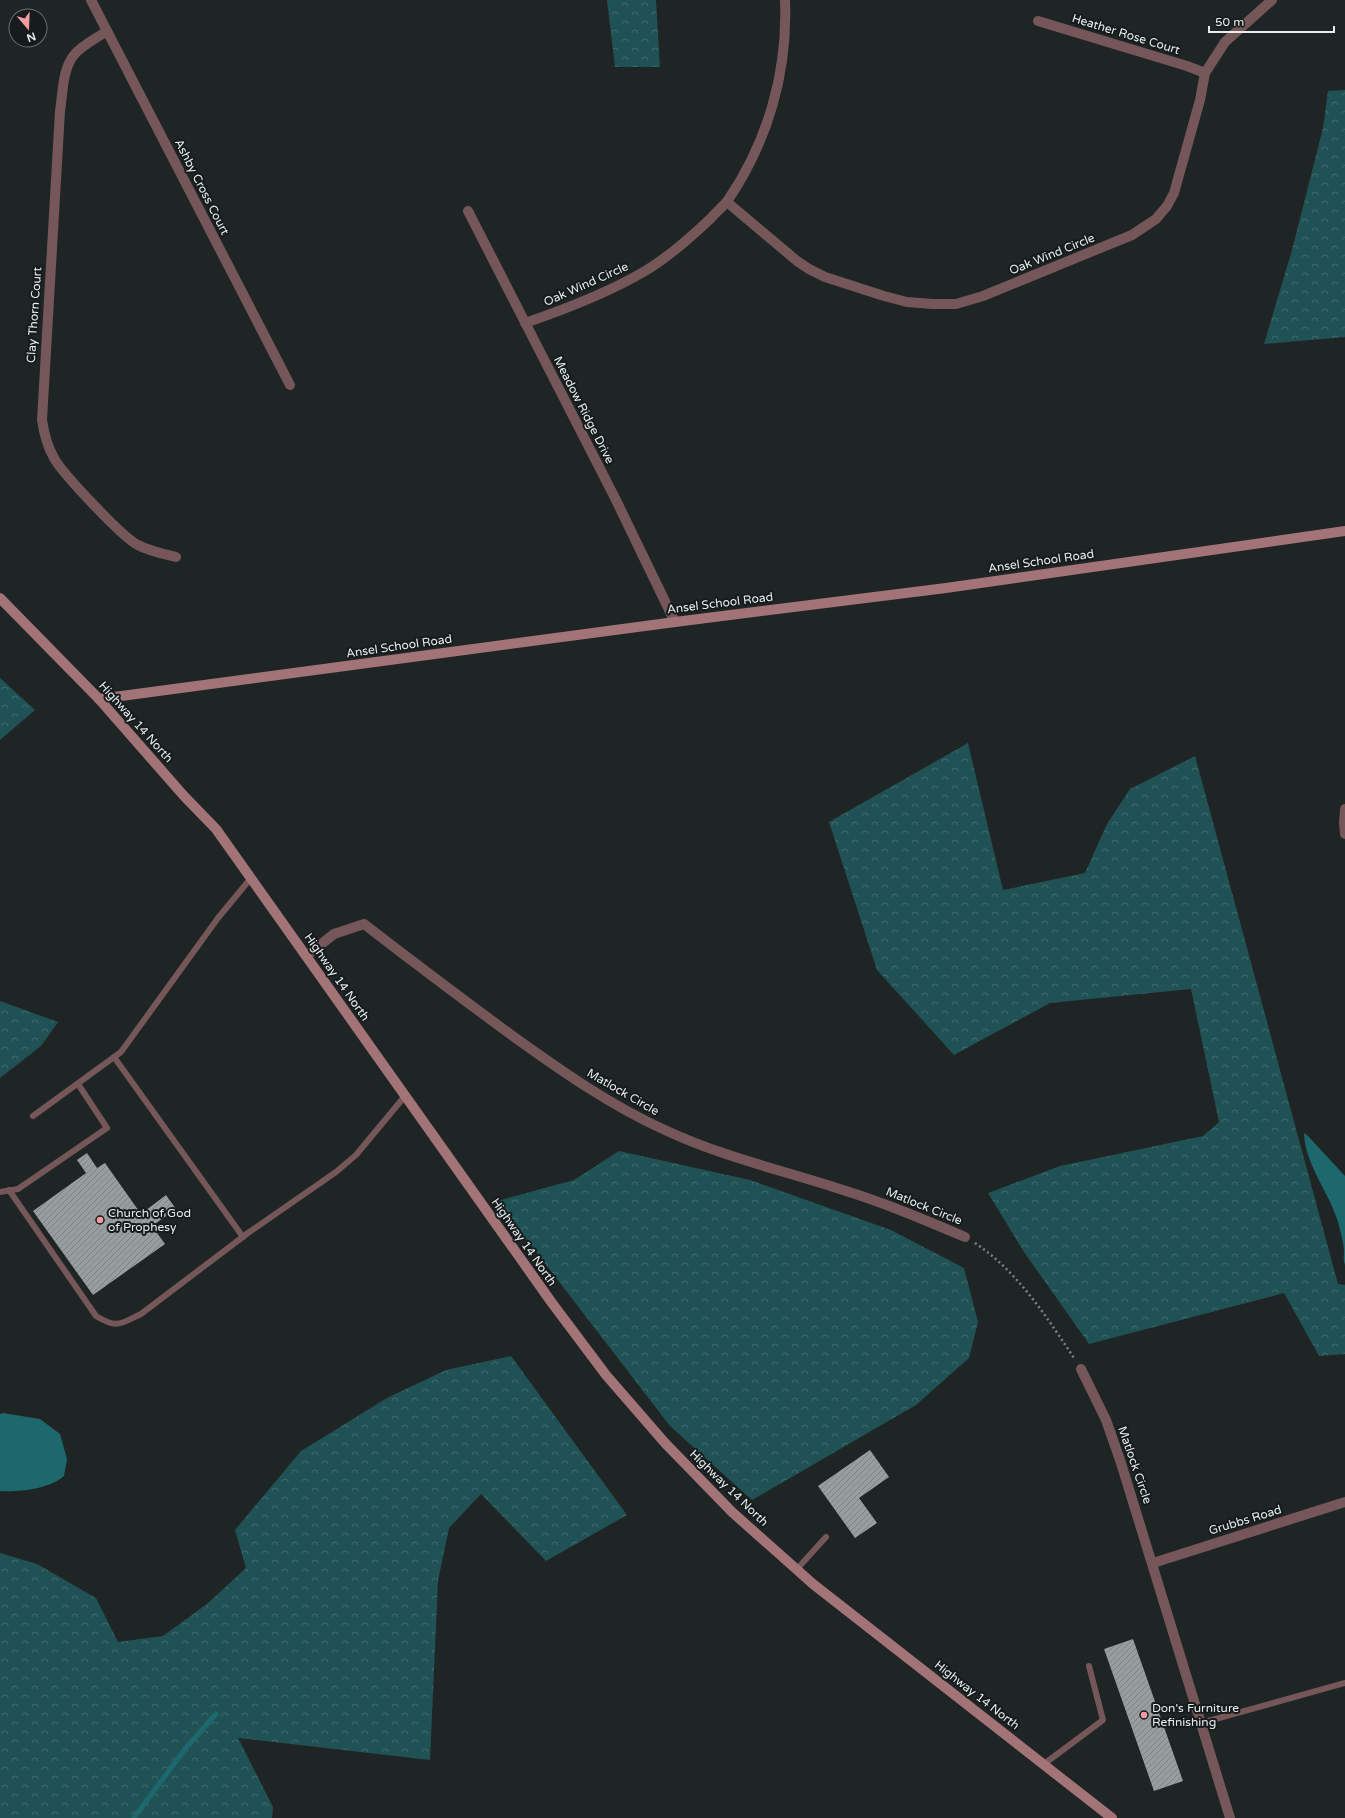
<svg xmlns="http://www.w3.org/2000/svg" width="1345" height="1818" font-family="'Varela Round',sans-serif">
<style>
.forest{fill:url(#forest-crowns)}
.water{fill:#1d686d}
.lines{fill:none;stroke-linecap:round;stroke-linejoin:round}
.stream{stroke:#1d686d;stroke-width:5}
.building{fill:url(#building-hatch)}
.path{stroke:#7e8282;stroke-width:2.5;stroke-dasharray:2 3;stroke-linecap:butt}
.lane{stroke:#755759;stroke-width:6}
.street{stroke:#755759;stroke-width:10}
.secondary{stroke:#a37477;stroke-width:10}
.poi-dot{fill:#f49aa3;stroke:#161b1b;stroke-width:1.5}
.labels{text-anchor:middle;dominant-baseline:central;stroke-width:4;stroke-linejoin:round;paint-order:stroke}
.street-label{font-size:12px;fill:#e9ecec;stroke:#161b1b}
.poi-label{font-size:12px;fill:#e9ecec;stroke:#161b1b;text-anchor:start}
</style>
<defs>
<pattern id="forest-crowns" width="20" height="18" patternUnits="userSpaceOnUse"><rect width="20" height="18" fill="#205255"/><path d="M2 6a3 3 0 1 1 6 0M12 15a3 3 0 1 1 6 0" fill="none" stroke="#406b6e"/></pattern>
<pattern id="building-hatch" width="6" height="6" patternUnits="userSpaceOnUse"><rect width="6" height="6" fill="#989d9e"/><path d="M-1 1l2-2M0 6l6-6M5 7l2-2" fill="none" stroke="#7f8384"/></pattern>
</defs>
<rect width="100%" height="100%" fill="#1f2424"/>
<g class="forest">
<polygon points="607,0 656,0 660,67 615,67"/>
<polygon points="1345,90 1345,337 1264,344 1292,250 1323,128 1328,91"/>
<polygon points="0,678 35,710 0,740"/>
<polygon points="968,743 1003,890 1085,873 1107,824 1130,789 1195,756 1338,1284 1345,1285 1345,1354 1319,1356 1284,1293 1089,1344 1024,1252 988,1193 1060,1166 1203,1136 1219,1122 1191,989 1050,1003 954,1055 877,970 829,822"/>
<polygon points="0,1001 58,1022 41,1046 0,1078"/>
<polygon points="619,1151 750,1180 891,1230 964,1268 978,1322 969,1358 916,1405 752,1500 670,1426 497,1201 574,1180"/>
<polygon points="511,1356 627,1515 546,1561 481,1494 449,1528 438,1581 430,1760 238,1738 273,1807 272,1818 0,1818 0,1553 37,1564 96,1598 118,1642 163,1636 207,1604 246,1568 235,1530 301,1451 387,1398 446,1370"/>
</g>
<g class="water">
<path d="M 1304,1133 L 1308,1136 L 1345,1176 L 1345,1265 C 1343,1259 1344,1255 1344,1250 C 1343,1240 1340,1229 1337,1219 C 1328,1191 1305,1164 1304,1133 Z"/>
<path d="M 3,1413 L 40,1419 L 60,1434 L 67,1459 L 64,1476 C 49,1489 20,1492 0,1491 L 0,1414 Z"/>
</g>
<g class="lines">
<polyline class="stream" points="134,1818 185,1749 216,1714"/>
</g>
<g class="building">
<polygon points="87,1153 97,1168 105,1163 141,1214 166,1195 176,1209 152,1226 165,1244 93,1295 33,1211 86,1173 77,1160"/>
<polygon points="870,1450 889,1477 859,1498 877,1523 855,1538 818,1486"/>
<polygon points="1133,1639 1183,1781 1154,1791 1104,1649"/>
</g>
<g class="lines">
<path class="path" d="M 975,1243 C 1018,1272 1046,1316 1074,1358"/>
<g class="lane">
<polyline points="114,1057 243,1237"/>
<polyline points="33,1116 121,1052 218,918 251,878"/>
<path d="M 9,1190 L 96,1316 C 117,1329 120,1324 141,1314 L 248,1233 L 336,1172 L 356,1155 L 405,1096"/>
<polyline points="0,1192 18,1189 107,1128 78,1084"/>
<polyline points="797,1569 826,1537"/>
<polyline points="1201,1723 1345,1683"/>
<polyline points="1044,1764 1103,1720 1089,1666"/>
</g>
<g class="street">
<polyline points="91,0 290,385"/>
<polyline points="1038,21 1187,66 1205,73"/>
<path d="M 107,31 C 97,38 82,45 74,55 C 62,70 63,93 60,111 L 42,420 C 44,433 47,446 54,458 C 62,473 123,538 138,545 C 149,551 163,554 176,557"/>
<polyline points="727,202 797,261 809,269 825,277 884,296 907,302 933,304 956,304 983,296 1132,235 1156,219 1167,206 1174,193 1200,100 1205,73 1225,42 1272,0"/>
<polyline points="468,211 615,498 675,622"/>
<path d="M 525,323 C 566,309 608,293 645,271 C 669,257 691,237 711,218 C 716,212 723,207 728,200 C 768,141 788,72 785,0"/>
<polyline points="1345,809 1344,823 1345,834"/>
<path d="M 306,956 L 334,934 L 364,924 C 412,961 461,998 510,1034 C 560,1070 611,1106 667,1131 C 723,1157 785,1171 843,1190 C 885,1203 925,1220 965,1237"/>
<polyline points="1081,1369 1106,1420 1121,1463 1230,1818"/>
<polyline points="1153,1563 1345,1502"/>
</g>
<g class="secondary">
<polyline points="0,598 99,699 184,796 216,829 552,1303 606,1375 665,1443 732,1512 813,1584 1112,1818"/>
<polyline points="99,699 675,622 946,588 1345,531"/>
</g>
</g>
<g class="poi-dot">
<circle cx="100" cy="1220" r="4"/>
<circle cx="1144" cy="1715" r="4"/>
</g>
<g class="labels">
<g class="street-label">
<text transform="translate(1126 34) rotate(17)">Heather Rose Court</text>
<text transform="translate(202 187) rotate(63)">Ashby Cross Court</text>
<text transform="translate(1052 254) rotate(-22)">Oak Wind Circle</text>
<text transform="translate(586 284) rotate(-24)">Oak Wind Circle</text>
<text transform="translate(34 315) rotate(-86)">Clay Thorn Court</text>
<text transform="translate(584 410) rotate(63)">Meadow Ridge Drive</text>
<text transform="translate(1041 561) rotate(-8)">Ansel School Road</text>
<text transform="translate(720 603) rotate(-7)">Ansel School Road</text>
<text transform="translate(399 646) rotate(-8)">Ansel School Road</text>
<text transform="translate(136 722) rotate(48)">Highway 14 North</text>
<text transform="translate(337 977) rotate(55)">Highway 14 North</text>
<text transform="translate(623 1092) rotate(30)">Matlock Circle</text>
<text transform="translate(924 1206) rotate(22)">Matlock Circle</text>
<text transform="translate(524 1242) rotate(55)">Highway 14 North</text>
<text transform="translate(1135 1465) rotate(71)">Matlock Circle</text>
<text transform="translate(729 1488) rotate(44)">Highway 14 North</text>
<text transform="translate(1245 1520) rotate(-17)">Grubbs Road</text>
<text transform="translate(977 1695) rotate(38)">Highway 14 North</text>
</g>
<g class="poi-label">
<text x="108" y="1213">Church of God<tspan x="108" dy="14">of Prophesy</tspan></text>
<text x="1152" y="1708">Don's Furniture<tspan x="1152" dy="14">Refinishing</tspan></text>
</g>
</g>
<g transform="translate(28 28) rotate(161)"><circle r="19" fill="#161b1b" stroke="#6a6f6f"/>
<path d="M0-3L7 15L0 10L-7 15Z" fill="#f49aa3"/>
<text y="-6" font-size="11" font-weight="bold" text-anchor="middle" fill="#e9ecec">N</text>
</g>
<path d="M1209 26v6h125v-6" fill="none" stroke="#e9ecec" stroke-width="2"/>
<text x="1215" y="26" font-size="12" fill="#e9ecec" stroke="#161b1b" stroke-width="3" paint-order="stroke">50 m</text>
</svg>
